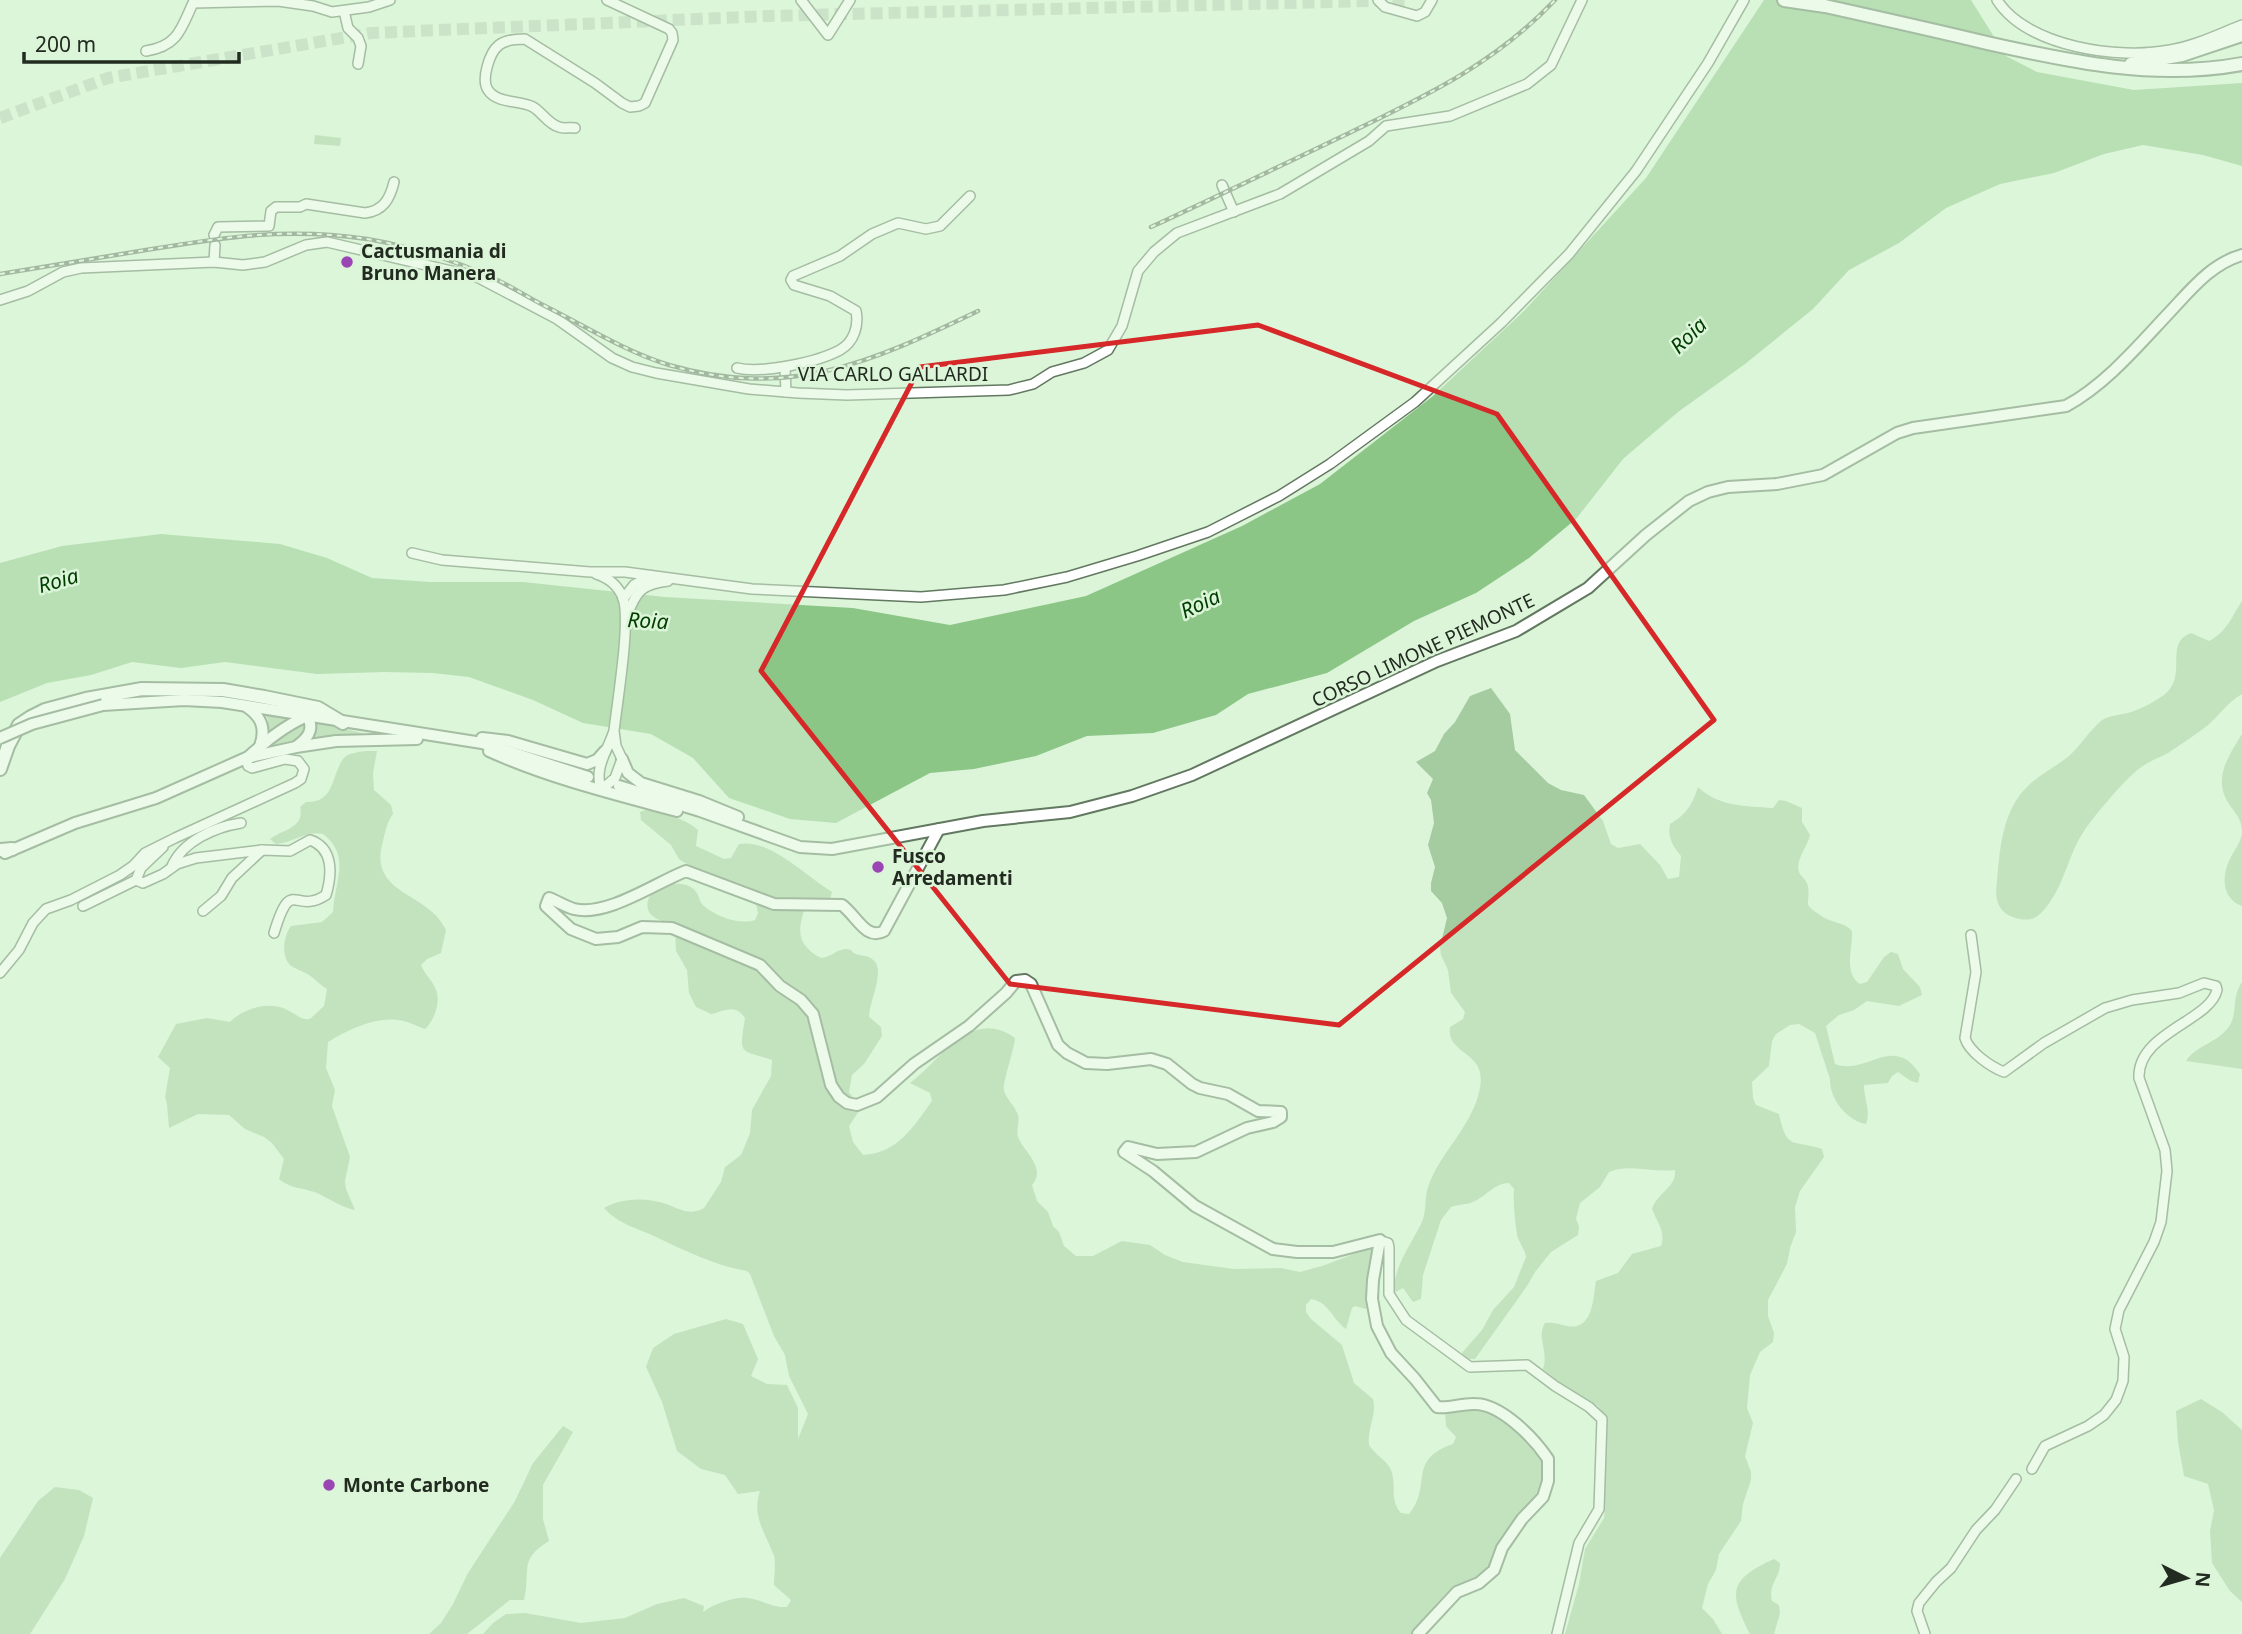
<svg xmlns="http://www.w3.org/2000/svg" width="2242" height="1634" font-family="'Noto Sans',sans-serif">
<style>
.green{fill:#a4cca0}
.water{fill:#8cc687}
.lines{fill:none;stroke-linecap:round;stroke-linejoin:round}
.highway-tunnel{stroke:#b7cdb4;stroke-width:12;stroke-dasharray:12 6;stroke-linecap:butt}
.minor-casing{stroke:#627860;stroke-width:12}
.major-casing{stroke:#627860;stroke-width:14}
.highway-casing{stroke:#627860;stroke-width:16}
.minor{stroke:#fff;stroke-width:9}
.major{stroke:#fff;stroke-width:10}
.highway{stroke:#fff;stroke-width:12}
.rail-casing{stroke:#5f6e5e;stroke-width:4.5}
.rail{stroke:#dcf5d9;stroke-width:2;stroke-dasharray:5;stroke-linecap:butt}
.major-bridge-casing{stroke:#627860;stroke-width:14;stroke-linecap:butt}
.major-bridge{stroke:#fff;stroke-width:10}
.marked{fill:none;stroke:#d62828;stroke-width:5;stroke-linejoin:round}
.poi-dot{fill:#9a45b3;stroke:#dcf5d9;stroke-width:2.5}
.labels{text-anchor:middle;dominant-baseline:central;stroke-width:5;stroke-linejoin:round;paint-order:stroke}
.poi-label{font-size:19px;font-weight:bold;fill:#212b20;stroke:#dcf5d9;text-anchor:start}
.street-label{font-size:19px;fill:#212b20;stroke:#dcf5d9}
.water-label{font-size:21px;font-style:italic;fill:#003e00;stroke:#dcf5d9}
</style>
<rect width="100%" height="100%" fill="#dcf5d9"/>
<g class="green">
<polygon points="315,135 341,138 340,146 314,144"/>
<path d="M 2242,601 L 2242,694 C 2227,702 2217,719 2203,729 C 2192,737 2180,745 2168,753 C 2159,758 2149,761 2140,768 C 2126,778 2094,816 2084,831 C 2069,853 2065,881 2050,902 C 2040,916 2033,923 2016,918 C 1996,912 1995,898 1997,881 C 2000,846 2003,808 2030,784 C 2042,773 2057,766 2069,756 C 2081,745 2089,731 2101,721 C 2108,715 2123,715 2131,712 C 2143,708 2154,702 2164,695 C 2189,676 2163,643 2191,633 L 2209,641 C 2227,632 2232,616 2242,601 Z"/>
<path d="M 1491,688 L 1510,714 L 1515,750 L 1548,783 L 1561,790 L 1584,795 L 1603,821 L 1611,844 L 1618,848 L 1640,844 L 1660,865 L 1668,879 L 1679,877 L 1681,856 C 1673,846 1667,837 1670,824 C 1687,814 1692,805 1698,787 C 1719,807 1746,806 1773,808 L 1779,800 L 1786,801 L 1802,808 L 1802,822 L 1810,835 C 1808,846 1795,860 1799,872 C 1801,877 1807,880 1808,886 C 1811,907 1800,902 1823,917 C 1833,923 1844,922 1852,931 C 1853,948 1843,973 1860,984 L 1867,982 L 1884,957 L 1891,952 L 1898,954 L 1903,969 L 1920,987 L 1922,995 L 1899,1006 L 1867,1001 L 1854,1010 L 1839,1015 L 1826,1026 L 1835,1064 C 1868,1076 1892,1033 1920,1074 L 1918,1083 L 1911,1081 L 1898,1072 L 1892,1076 L 1888,1083 L 1864,1085 C 1864,1099 1871,1110 1866,1124 C 1847,1121 1829,1098 1830,1079 L 1815,1033 L 1799,1024 L 1790,1025 L 1776,1034 L 1772,1041 L 1769,1066 L 1752,1082 L 1753,1098 L 1756,1105 L 1779,1114 C 1787,1151 1792,1139 1822,1149 L 1824,1157 L 1800,1191 L 1795,1207 L 1796,1232 L 1790,1248 L 1787,1264 L 1768,1300 L 1768,1316 L 1774,1333 L 1773,1342 L 1760,1352 L 1750,1375 L 1747,1408 L 1753,1423 L 1745,1456 L 1751,1472 L 1751,1480 L 1743,1504 L 1741,1521 L 1719,1554 L 1716,1570 L 1708,1584 L 1702,1608 L 1713,1619 L 1722,1634 L 1565,1634 L 1579,1584 L 1585,1549 L 1604,1518 L 1605,1509 L 1604,1445 L 1607,1420 L 1598,1406 L 1559,1382 L 1543,1369 C 1549,1350 1536,1338 1545,1323 C 1553,1322 1558,1324 1567,1326 C 1593,1331 1593,1299 1596,1281 L 1618,1273 L 1632,1254 L 1661,1246 C 1666,1232 1657,1222 1652,1209 C 1657,1193 1677,1187 1675,1170 C 1653,1173 1629,1163 1609,1172 L 1600,1187 L 1580,1203 L 1576,1219 L 1579,1226 L 1578,1235 L 1551,1252 L 1535,1272 L 1527,1286 L 1475,1359 L 1466,1359 L 1461,1354 L 1482,1330 L 1493,1310 L 1514,1287 L 1526,1257 C 1525,1249 1519,1243 1517,1235 C 1515,1220 1513,1205 1514,1189 L 1509,1183 C 1493,1184 1487,1196 1473,1202 C 1466,1205 1458,1204 1451,1207 L 1441,1220 L 1423,1275 L 1421,1299 L 1413,1302 L 1403,1288 L 1394,1293 C 1392,1270 1411,1244 1421,1224 C 1427,1212 1424,1200 1428,1187 C 1440,1152 1473,1126 1480,1088 C 1487,1050 1446,1056 1450,1027 L 1463,1019 L 1465,1012 L 1451,993 L 1448,970 L 1441,955 L 1440,947 L 1447,918 L 1442,903 L 1431,891 L 1431,883 L 1435,867 L 1428,845 L 1434,823 L 1431,800 L 1427,793 L 1433,779 L 1416,762 L 1435,751 L 1444,734 L 1455,722 L 1470,696 Z"/>
<polygon points="265,713 296,717 266,737 268,720"/>
<polygon points="305,720 308,723 303,738 289,745 271,747 270,742"/>
<polygon points="314,721 370,735 368,737 309,739"/>
<path d="M 2242,734 L 2242,906 C 2223,899 2221,879 2229,861 C 2233,851 2241,844 2242,832 C 2242,819 2235,813 2229,804 C 2212,779 2229,755 2242,734 Z"/>
<path d="M 365,751 L 377,751 L 373,773 L 374,790 L 391,805 L 393,814 C 386,823 385,834 382,845 C 370,895 429,892 446,930 L 441,953 L 427,959 L 421,965 C 425,975 433,981 436,990 C 441,1002 434,1021 425,1029 C 416,1026 408,1021 398,1020 C 374,1017 348,1030 328,1042 L 326,1068 L 335,1090 L 332,1106 L 350,1157 L 345,1181 L 346,1189 L 355,1210 C 341,1207 330,1199 317,1193 C 302,1187 293,1190 279,1179 L 284,1159 L 272,1143 L 264,1137 L 245,1129 L 229,1115 L 198,1114 L 169,1128 L 167,1104 L 165,1097 L 170,1068 L 158,1057 L 176,1024 L 207,1018 L 230,1022 C 244,1008 271,1000 289,1011 C 298,1015 300,1020 310,1019 L 324,1006 L 327,989 C 320,985 315,979 309,975 C 303,971 294,969 289,964 C 281,954 284,935 291,926 L 322,922 L 333,912 C 334,883 352,856 323,834 C 306,830 293,843 276,844 L 270,839 C 283,829 305,828 300,807 L 306,802 C 335,803 331,776 343,759 C 348,753 358,752 365,751 Z"/>
<path d="M 646,810 C 663,813 685,818 698,830 L 696,846 L 724,859 L 731,858 L 739,844 C 769,838 807,877 832,892 L 830,900 L 815,899 L 807,902 C 798,928 794,943 821,958 C 830,958 837,949 846,949 C 855,950 849,951 856,954 C 862,956 867,955 872,959 C 887,969 869,1001 869,1017 L 881,1027 L 882,1036 L 864,1064 L 852,1075 L 849,1092 L 861,1108 L 849,1126 L 853,1142 L 863,1155 C 898,1153 913,1127 932,1101 L 930,1093 L 910,1083 C 943,1058 971,1007 1015,1038 C 1014,1051 1002,1083 1004,1091 C 1007,1100 1015,1106 1018,1115 C 1020,1122 1016,1130 1018,1137 C 1024,1152 1047,1168 1032,1185 L 1037,1201 L 1048,1212 L 1053,1226 L 1059,1232 L 1064,1246 L 1076,1256 L 1093,1256 L 1122,1241 L 1150,1245 L 1165,1255 L 1183,1262 L 1234,1269 L 1281,1268 L 1300,1272 L 1325,1265 L 1372,1247 L 1374,1250 L 1369,1306 L 1366,1309 L 1355,1306 L 1352,1308 L 1346,1329 C 1332,1319 1329,1302 1311,1299 L 1306,1305 L 1306,1312 L 1311,1319 L 1342,1345 L 1354,1383 L 1373,1399 C 1377,1415 1367,1428 1369,1445 C 1375,1455 1386,1459 1391,1470 C 1397,1486 1389,1499 1401,1513 L 1409,1514 C 1433,1486 1406,1460 1453,1444 L 1456,1437 L 1446,1426 L 1445,1412 C 1489,1404 1487,1407 1521,1435 C 1574,1480 1523,1500 1501,1541 C 1496,1550 1495,1561 1488,1570 C 1479,1580 1466,1580 1455,1586 C 1444,1592 1422,1623 1412,1634 L 483,1634 L 493,1623 L 506,1614 L 525,1613 L 581,1623 L 625,1618 L 657,1604 L 684,1598 L 704,1606 L 703,1612 C 713,1604 735,1596 748,1598 C 762,1600 773,1608 787,1607 L 791,1600 L 774,1585 C 774,1576 776,1564 774,1556 C 766,1533 751,1517 760,1491 L 738,1494 L 725,1475 L 701,1469 L 677,1451 L 662,1402 L 646,1367 L 653,1348 L 674,1334 L 726,1319 L 743,1324 L 758,1359 L 751,1376 L 767,1384 L 787,1385 L 798,1408 L 798,1439 L 808,1414 L 789,1376 L 785,1355 L 774,1336 L 750,1274 L 747,1271 C 713,1265 686,1251 656,1237 C 637,1228 618,1224 604,1208 C 621,1198 647,1197 666,1204 C 680,1209 689,1216 704,1208 L 721,1182 L 725,1167 L 741,1155 L 744,1148 L 750,1133 L 752,1110 L 771,1076 L 772,1060 C 739,1049 739,1056 745,1018 C 735,1003 725,1011 711,1014 L 696,1007 L 689,993 L 687,970 L 676,951 L 675,925 C 669,923 660,921 654,917 C 644,911 646,896 656,890 C 666,883 688,880 696,892 C 700,897 699,902 704,906 C 717,917 739,925 755,920 L 758,913 L 755,898 L 685,863 L 679,859 L 671,845 L 641,820 L 640,812 Z"/>
<path d="M 2242,982 L 2242,1069 L 2186,1061 C 2196,1045 2220,1042 2230,1025 C 2238,1011 2231,999 2242,982 Z"/>
<polygon points="2201,1399 2222,1412 2242,1430 2242,1602 2230,1591 2212,1563 2210,1531 2214,1510 2208,1484 2184,1476 2178,1442 2176,1411"/>
<path d="M 563,1426 L 573,1432 L 543,1485 L 543,1519 L 549,1541 C 518,1560 531,1569 524,1600 L 510,1600 L 467,1634 L 429,1634 L 441,1623 L 453,1604 L 468,1573 L 515,1501 L 533,1463 Z"/>
<polygon points="55,1487 79,1490 93,1498 84,1536 65,1579 30,1634 0,1634 0,1558 38,1501"/>
<path d="M 1774,1559 L 1780,1563 C 1780,1579 1768,1583 1772,1601 L 1779,1605 L 1780,1613 L 1774,1634 L 1750,1634 C 1729,1592 1728,1580 1774,1559 Z"/>
</g>
<polygon class="water" points="1764,0 1971,0 2006,56 2037,72 2134,90 2242,83 2242,166 2203,155 2143,145 2104,154 2054,173 2000,184 1946,208 1899,243 1849,270 1813,309 1745,364 1678,412 1623,459 1576,519 1529,558 1476,593 1414,621 1327,673 1248,694 1216,715 1153,733 1087,736 1036,756 974,769 930,773 836,823 790,819 729,798 693,758 651,734 583,723 533,700 469,677 433,673 385,672 317,674 225,662 181,668 132,662 91,675 47,683 0,702 0,563 62,546 161,534 280,544 327,558 372,578 430,582 523,582 665,597 853,608 950,625 1086,596 1242,526 1320,484 1433,396 1524,311 1646,178"/>
<g class="lines">
<polyline class="highway-tunnel" points="0,118 108,78 371,33 769,16 1408,0"/>
<g class="minor-casing">
<g id="minor">
<polyline points="801,0 828,35 850,0"/>
<polyline points="1378,0 1385,7 1417,16 1425,12 1432,0"/>
<path d="M 1997,0 C 2027,47 2119,60 2170,50 C 2195,46 2219,34 2242,25"/>
<polyline points="344,11 348,28 358,38 361,46 358,64"/>
<path d="M 146,51 C 178,46 181,29 193,3 L 278,1 L 313,6 L 332,12 L 369,7 L 390,0"/>
<path d="M 575,128 C 570,127 564,129 559,127 C 548,124 542,112 533,107 C 520,100 497,104 488,90 C 481,80 489,53 499,45 C 505,40 517,39 525,39 L 595,83 L 622,103 L 630,107 L 639,106 L 645,103 L 673,40 L 672,33 L 669,29 L 607,0"/>
<polyline points="1222,185 1234,212"/>
<path d="M 214,235 L 218,227 L 269,226 L 271,211 L 276,207 L 300,207 L 306,204 L 365,213 C 383,211 390,199 394,182"/>
<polyline points="214,262 215,245"/>
<polyline points="0,300 28,291 63,272 81,268 214,262 243,265 265,262 306,245 327,242 477,277 557,319 612,358 632,367 656,373 749,389 798,393 847,395 1009,390 1033,384 1052,372 1084,363 1108,350 1122,326 1138,271 1154,252 1177,233 1280,194 1369,141 1386,126 1450,116 1527,84 1551,65 1582,0"/>
<path d="M 737,368 C 762,374 818,362 840,350 C 854,342 859,326 856,311 L 830,296 L 794,285 L 791,280 L 793,276 L 840,256 L 872,234 L 898,223 L 926,229 L 940,226 L 970,196"/>
<polyline points="785,368 786,392"/>
<polyline points="412,553 442,560 590,572 625,572 752,589 921,597 1004,590 1067,577 1137,556 1208,532 1279,496 1330,464 1415,402 1501,323 1569,254 1636,171 1708,63 1744,0"/>
<path d="M 596,574 C 609,578 618,585 623,598 C 631,621 617,703 614,731 L 616,746 L 622,759 L 615,778 L 601,790 C 594,767 607,752 614,731"/>
<polyline points="623,599 634,585 650,576"/>
<path d="M 627,616 C 636,591 642,584 668,581"/>
<path d="M 172,866 C 183,841 215,827 241,823"/>
<path d="M 136,880 L 143,883 L 163,874 L 177,864 L 196,858 L 262,850 L 290,851 L 310,840 C 334,848 332,875 326,895 C 294,916 292,874 274,933"/>
<polyline points="83,906 136,880 141,868 163,847"/>
<polyline points="203,911 221,896 232,878 262,850"/>
<path d="M 1971,935 L 1976,972 L 1965,1038 C 1969,1052 1991,1067 2004,1072 L 2044,1043 L 2105,1008 L 2132,1000 L 2179,993 L 2204,983 L 2216,986 L 2217,990 C 2210,1021 2137,1033 2139,1078 L 2165,1150 L 2167,1171 L 2161,1222 L 2154,1242 L 2119,1310 L 2115,1329 L 2124,1357 L 2123,1381 L 2116,1400 L 2104,1415 L 2088,1426 L 2045,1446 L 2032,1469"/>
<polyline points="0,973 19,950 33,923 46,909 71,900 120,875 133,866 145,853 175,838 295,783 301,779 304,769 298,761 285,759 252,768 248,766 246,758"/>
<polyline points="1381,1241 1388,1243 1389,1248 1389,1294 1406,1320 1470,1367 1527,1365 1555,1386 1589,1407 1602,1419 1599,1509 1579,1543 1557,1634"/>
<polyline points="1925,1634 1917,1611 1919,1603 1936,1582 1951,1568 1976,1530 1995,1510 2016,1479"/>
</g>
</g>
<g class="major-casing">
<g id="major">
<polyline points="103,705 184,700 222,702 482,743 588,777"/>
<path d="M 247,707 C 262,717 266,729 260,746"/>
<polyline points="482,738 508,741 587,764 597,760 605,751"/>
<path d="M 297,746 C 308,738 315,729 307,716"/>
<path d="M 489,751 C 549,778 614,794 677,811"/>
<path d="M 247,758 C 265,742 284,726 307,716"/>
<polyline points="622,759 628,773 641,783 699,801 738,817"/>
<path d="M 619,786 L 700,811 L 800,847 L 832,849 L 983,821 L 1070,812 L 1132,796 L 1192,775 L 1437,661 L 1516,631 L 1588,588 L 1646,535 L 1689,501 L 1708,492 L 1728,487 L 1777,484 L 1823,475 L 1897,433 L 1913,428 L 2066,406 C 2105,385 2137,347 2167,315 C 2189,292 2210,264 2242,255"/>
<path d="M 939,829 L 884,931 C 866,941 856,915 842,905 L 774,904 L 686,871 C 655,883 607,917 574,909 C 566,907 557,901 549,898 L 546,906 L 571,929 L 596,939 L 618,937 L 642,927 L 672,928 L 760,965 L 780,986 L 801,1000 L 813,1014 L 831,1085 L 839,1097 L 847,1103 L 857,1105 L 877,1097 L 914,1064 L 969,1026 L 1006,993 L 1016,981 L 1025,980 L 1031,984 L 1058,1045 L 1067,1053 L 1086,1063 L 1107,1064 L 1151,1059 L 1167,1064 L 1192,1084 L 1200,1088 L 1228,1094 L 1258,1111 L 1281,1112 L 1281,1117 L 1273,1122 L 1247,1128 L 1196,1152 L 1157,1154 L 1128,1147 L 1124,1152 L 1153,1171 L 1195,1206 L 1273,1249 L 1297,1252 L 1333,1252 L 1380,1240 L 1373,1280 L 1372,1299 L 1377,1326 L 1391,1353 L 1415,1379 L 1437,1407 C 1449,1409 1463,1403 1475,1404 C 1501,1404 1534,1438 1548,1459 L 1548,1481 L 1543,1497 L 1522,1519 L 1502,1548 L 1494,1570 L 1479,1583 L 1457,1592 L 1418,1634"/>
<polyline points="5,853 75,823 156,798 246,758 296,747 336,741 417,739"/>
</g>
</g>
<g class="highway-casing">
<g id="highway">
<path d="M 1784,0 L 1825,6 C 1879,18 1933,30 1987,43 C 2072,62 2155,80 2242,64"/>
<polyline points="2131,64 2182,55 2242,35"/>
<polyline points="0,769 8,746 19,725 31,717 45,710 86,699 142,689 223,690 264,697 318,708 343,723"/>
<polyline points="0,850 12,849"/>
</g>
</g>
<use href="#minor" class="minor"/>
<use href="#major" class="major"/>
<use href="#highway" class="highway"/>
<g class="rail-casing">
<g id="rail">
<path d="M 1151,227 C 1216,197 1280,166 1345,135 C 1423,97 1494,65 1555,0"/>
<path d="M 0,274 C 49,266 98,258 146,250 C 225,237 287,227 367,239 C 410,246 453,260 493,278 C 511,286 527,297 545,306 C 585,326 626,352 669,365 C 789,400 872,362 978,311"/>
</g>
</g>
<use href="#rail" class="rail"/>
<g class="major-bridge-casing">
<polyline id="major-bridge" points="0,738 32,724 103,705"/>
</g>
<use href="#major-bridge" class="major-bridge"/>
</g>
<path d="M0 0H2242V1634H0ZM 1258,325 L 1497,414 L 1714,720 L 1339,1025 L 1010,984 L 761,671 L 920,367 Z" fill="#dcf5d9" fill-opacity=".55" fill-rule="evenodd"/>
<path class="marked" d="M 1258,325 L 1497,414 L 1714,720 L 1339,1025 L 1010,984 L 761,671 L 920,367 Z"/>
<g class="poi-dot">
<circle cx="347" cy="262" r="7"/>
<circle cx="878" cy="867" r="7"/>
<circle cx="329" cy="1485" r="7"/>
</g>
<g class="labels">
<g class="poi-label">
<text x="361" y="251">Cactusmania di<tspan x="361" dy="22">Bruno Manera</tspan></text>
<text x="892" y="856">Fusco<tspan x="892" dy="22">Arredamenti</tspan></text>
<text x="343" y="1485">Monte Carbone</text>
</g>
<g class="street-label">
<text x="893" y="374">VIA CARLO GALLARDI</text>
<text transform="translate(1423 650) rotate(-25)">CORSO LIMONE PIEMONTE</text>
</g>
<g class="water-label">
<text transform="translate(1688 335) rotate(-44)">Roia</text>
<text transform="translate(58 580) rotate(-16)">Roia</text>
<text transform="translate(1200 603) rotate(-25)">Roia</text>
<text transform="translate(648 620) rotate(3)">Roia</text>
</g>
</g>
<g transform="translate(2186 1578) rotate(95)" stroke="#dcf5d9" stroke-width="5" paint-order="stroke">
<path d="M0-5L12 26L0 18L-12 26Z" fill="#212b20"/>
<text y="-10" font-size="19" font-weight="bold" text-anchor="middle" fill="#212b20">N</text>
</g>
<path d="M24 52v10h215v-10" fill="none" stroke="#212b20" stroke-width="3.5"/>
<text x="35" y="52" font-size="21" fill="#212b20" stroke="#dcf5d9" stroke-width="5" paint-order="stroke">200 m</text>
</svg>
